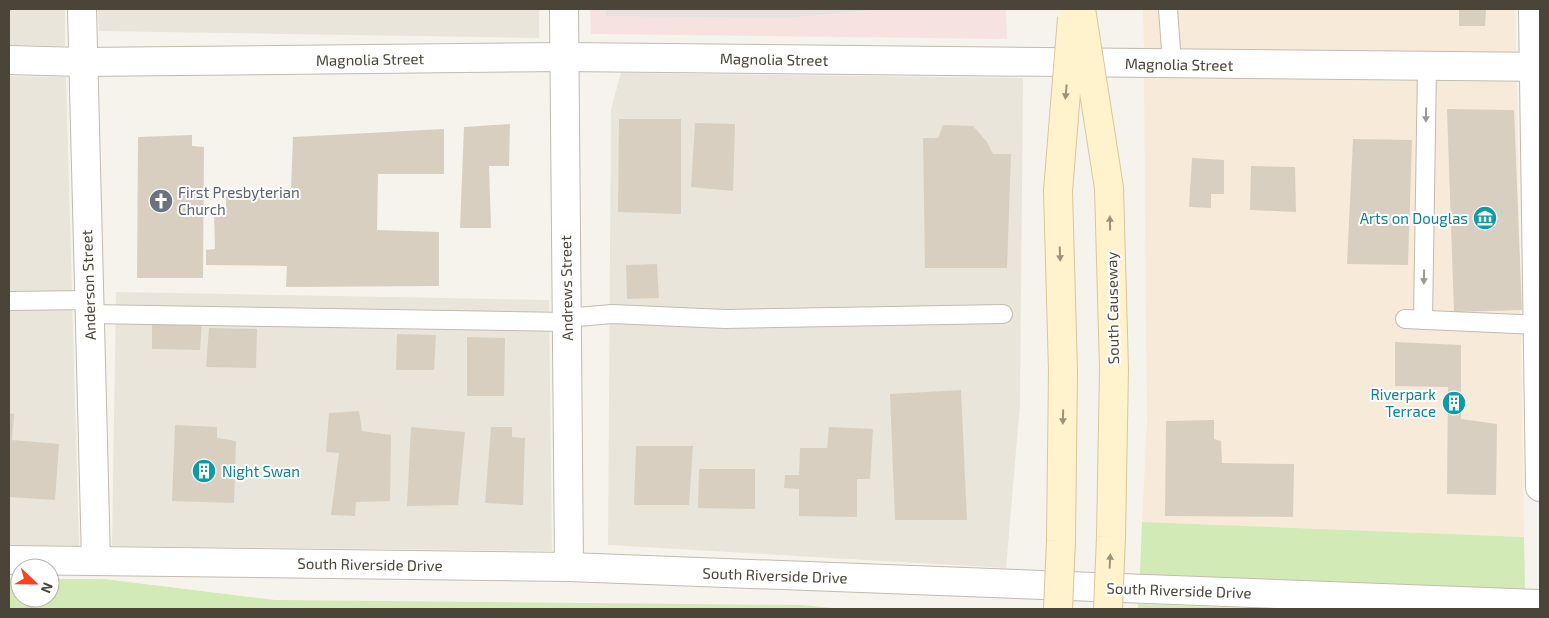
<svg xmlns="http://www.w3.org/2000/svg" width="1549" height="618" font-family="'Exo 2',sans-serif">
<style>
.residential{fill:#eae5da}
.commercial{fill:#f7ead8}
.medical{fill:#f6e3e0}
.green{fill:#d2eab5}
.parking{fill:#e5e3e0}
.building{fill:#d8cfc1}
.lines{fill:none;stroke-linecap:round;stroke-linejoin:round}
.service-casing{stroke:#c2bbae;stroke-width:20}
.minor-casing{stroke:#c2bbae;stroke-width:30}
.tertiary-casing{stroke:#c2bbae;stroke-width:30}
.service{stroke:#fff;stroke-width:18}
.minor{stroke:#fff;stroke-width:28}
.tertiary{stroke:#fff;stroke-width:28}
.secondary-bridge-casing{stroke:#d6c79b;stroke-width:30;stroke-linecap:butt}
.secondary-bridge{stroke:#fff3cd;stroke-width:28}
.oneway{fill:#9c937c}
.oneway2{fill:#9c9892}
.labels{text-anchor:middle;dominant-baseline:central;stroke-width:4;stroke-linejoin:round;paint-order:stroke}
.street-label{font-size:15px;fill:#4b4439;stroke:#fff}
.worship-label{font-size:15px;fill:#5b616d;stroke:#fff;text-anchor:start}
.culture-label{font-size:15px;fill:#0d838f;stroke:#fff;text-anchor:end}
</style>
<rect width="100%" height="100%" fill="#f6f3ec"/>
<g class="residential">
<polygon points="9,9 65,9 65,46 9,45"/>
<polygon points="98,9 539,9 539,38 99,31"/>
<polygon points="621,73 1023,78 1020,404 1006,568 608,545 611,109"/>
<polygon points="9,76 66,77 79,546 9,545"/>
<polygon points="116,292 549,300 552,551 112,546"/>
</g>
<g class="commercial">
<polygon points="1143,9 1516,9 1516,52 1144,48"/>
<polygon points="1144,78 1517,82 1524,537 1142,522 1147,422"/>
</g>
<polygon class="medical" points="590,9 1006,9 1007,39 591,34"/>
<g class="green">
<polygon points="1142,522 1524,537 1525,589 1140,574"/>
<polygon points="9,578 20,578 20,598 50,598 50,579 104,579 275,600 802,605 843,609 9,609"/>
<polygon points="1138,604 1269,609 1138,609"/>
</g>
<polygon class="parking" points="606,9 882,9 787,18 606,16"/>
<g class="building">
<polygon points="1459,9 1486,9 1485,26 1459,26"/>
<polygon points="1447,109 1514,110 1522,310 1454,312"/>
<polygon points="619,119 681,119 681,214 618,212"/>
<polygon points="695,123 735,124 733,191 691,187"/>
<polygon points="510,124 509,166 489,166 491,228 460,228 464,127"/>
<polygon points="943,125 973,126 987,142 993,154 1011,154 1007,268 925,268 923,138 938,138"/>
<polygon points="444,129 444,174 378,174 377,230 439,232 439,286 286,287 287,266 206,265 206,250 215,249 214,212 226,211 226,191 291,188 293,137"/>
<polygon points="192,135 192,146 204,147 203,278 137,278 138,137"/>
<polygon points="1353,139 1412,140 1408,265 1347,264"/>
<polygon points="1192,158 1224,160 1224,194 1211,194 1211,208 1189,207"/>
<polygon points="1251,166 1295,167 1296,212 1250,210"/>
<polygon points="657,264 659,298 627,299 626,265"/>
<polygon points="152,322 202,322 200,350 152,349"/>
<polygon points="209,328 257,329 256,368 206,367"/>
<polygon points="397,334 436,335 434,370 396,370"/>
<polygon points="467,337 505,338 504,396 467,396"/>
<polygon points="1395,342 1461,345 1461,419 1497,424 1496,495 1447,494 1448,387 1395,386"/>
<polygon points="961,390 967,520 895,520 890,394"/>
<polygon points="359,411 362,431 391,435 390,501 356,502 355,516 331,515 339,453 326,452 329,413"/>
<polygon points="9,413 14,414 12,440 59,444 55,500 9,497"/>
<polygon points="1214,420 1214,439 1221,441 1222,463 1294,464 1293,517 1165,516 1166,421"/>
<polygon points="175,425 217,427 217,438 236,441 234,503 172,501"/>
<polygon points="411,427 465,432 458,505 407,506"/>
<polygon points="491,427 512,427 512,437 525,438 523,505 485,503"/>
<polygon points="829,427 873,429 870,479 857,479 857,517 799,516 799,489 784,488 785,475 799,475 800,448 827,448"/>
<polygon points="636,446 693,446 689,505 634,505"/>
<polygon points="699,469 755,469 755,509 698,508"/>
</g>
<g class="lines">
<g class="service-casing">
<g id="service">
<polyline points="1168,9 1172,63"/>
<polyline points="9,301 88,300"/>
<polyline points="89,314 567,322"/>
<polyline points="566,318 612,314 725,319 1003,314"/>
<polyline points="1405,319 1540,325"/>
<polyline points="1423,320 1427,66"/>
</g>
</g>
<g class="minor-casing">
<g id="minor">
<polyline points="82,9 96,561"/>
<polyline points="564,9 569,567"/>
<polyline points="1533,9 1540,487"/>
</g>
</g>
<g class="tertiary-casing">
<g id="tertiary">
<polyline points="9,60 82,62 565,57 1540,67"/>
<polyline points="9,560 569,567 1540,604"/>
</g>
</g>
<use href="#service" class="service"/>
<use href="#minor" class="minor"/>
<use href="#tertiary" class="tertiary"/>
<g class="secondary-bridge-casing">
<g id="secondary-bridge">
<polyline points="1081,9 1109,188 1114,369 1111,537 1108,609"/>
<polyline points="1058,609 1061,541 1063,371 1058,191 1072,18"/>
</g>
</g>
<use href="#secondary-bridge" class="secondary-bridge"/>
</g>
<defs><path id="oneway-solid" d="M-6-.8H1V-3.2L6.5 0L1 3.2V.8H-6Z" transform="scale(1.25)"/></defs>
<g class="oneway">
<use href="#oneway-solid" transform="translate(1066 92) rotate(95)"/>
<use href="#oneway-solid" transform="translate(1110 223) rotate(-91)"/>
<use href="#oneway-solid" transform="translate(1060 254) rotate(88)"/>
<use href="#oneway-solid" transform="translate(1063 417) rotate(91)"/>
<use href="#oneway-solid" transform="translate(1110 561) rotate(-87)"/>
</g>
<g class="oneway2">
<use href="#oneway-solid" transform="translate(1426 115) rotate(91)"/>
<use href="#oneway-solid" transform="translate(1424 277) rotate(91)"/>
</g>
<defs>
<g id="church-disc" transform="scale(1.25)"><circle r="9.5" fill="#6b7280" stroke="#fff"/><path d="M-1.2-6h2.4v3.5h3.3v2.4h-3.3V6h-2.4V-.1h-3.3v-2.4h3.3Z" fill="#fff"/></g>
<g id="museum-disc" transform="scale(1.25)"><circle r="9.5" fill="#0f9aa8" stroke="#fff"/><path d="M0-6L6-3V-2H-6V-3ZM-5-1h2V3h-2ZM-1-1h2V3h-2ZM3-1h2V3H3ZM-6 4H6V6H-6Z" fill="#fff"/></g>
<g id="building-disc" transform="scale(1.25)"><circle r="9.5" fill="#0f9aa8" stroke="#fff"/><path d="M-4-6H4V6H1V3H-1V6H-4ZM-2.5-4.3h1.7v1.8h-1.7ZM.8-4.3h1.7v1.8H.8ZM-2.5-1h1.7V.8h-1.7ZM.8-1h1.7V.8H.8Z" fill="#fff"/></g>
</defs>
<g fill-rule="evenodd">
<use href="#church-disc" x="161" y="201"/>
<use href="#museum-disc" x="1485" y="218"/>
<use href="#building-disc" x="1454" y="403"/>
<use href="#building-disc" x="204" y="471"/>
</g>
<g class="labels">
<g class="street-label">
<text transform="translate(370 59) rotate(-1)">Magnolia Street</text>
<text transform="translate(774 59) rotate(1)">Magnolia Street</text>
<text transform="translate(1179 64) rotate(1)">Magnolia Street</text>
<text transform="translate(88 285) rotate(-92)">Anderson Street</text>
<text transform="translate(566 288) rotate(-91)">Andrews Street</text>
<text transform="translate(1112 308) rotate(-91)">South Causeway</text>
<text transform="translate(370 564) rotate(1)">South Riverside Drive</text>
<text transform="translate(775 575) rotate(2)">South Riverside Drive</text>
<text transform="translate(1179 590) rotate(2)">South Riverside Drive</text>
</g>
<g class="worship-label">
<text x="178" y="192">First Presbyterian<tspan x="178" dy="17">Church</tspan></text>
</g>
<g class="culture-label">
<text x="1468" y="218">Arts on Douglas</text>
<text x="1436" y="394">Riverpark<tspan x="1436" dy="17">Terrace</tspan></text>
<text x="222" y="471" text-anchor="start">Night Swan</text>
</g>
</g>
<rect width="1549" height="618" fill="none" stroke="#4b4439" stroke-width="20"/>
<g transform="translate(35 583) rotate(112)"><circle r="24" fill="#ffffff" stroke="#b7b4b0"/>
<path d="M0-4L9 19L0 12L-9 19Z" fill="#fc3f1d"/>
<text y="-8" font-size="14" font-weight="bold" text-anchor="middle" fill="#4b4439">N</text>
</g>
</svg>
